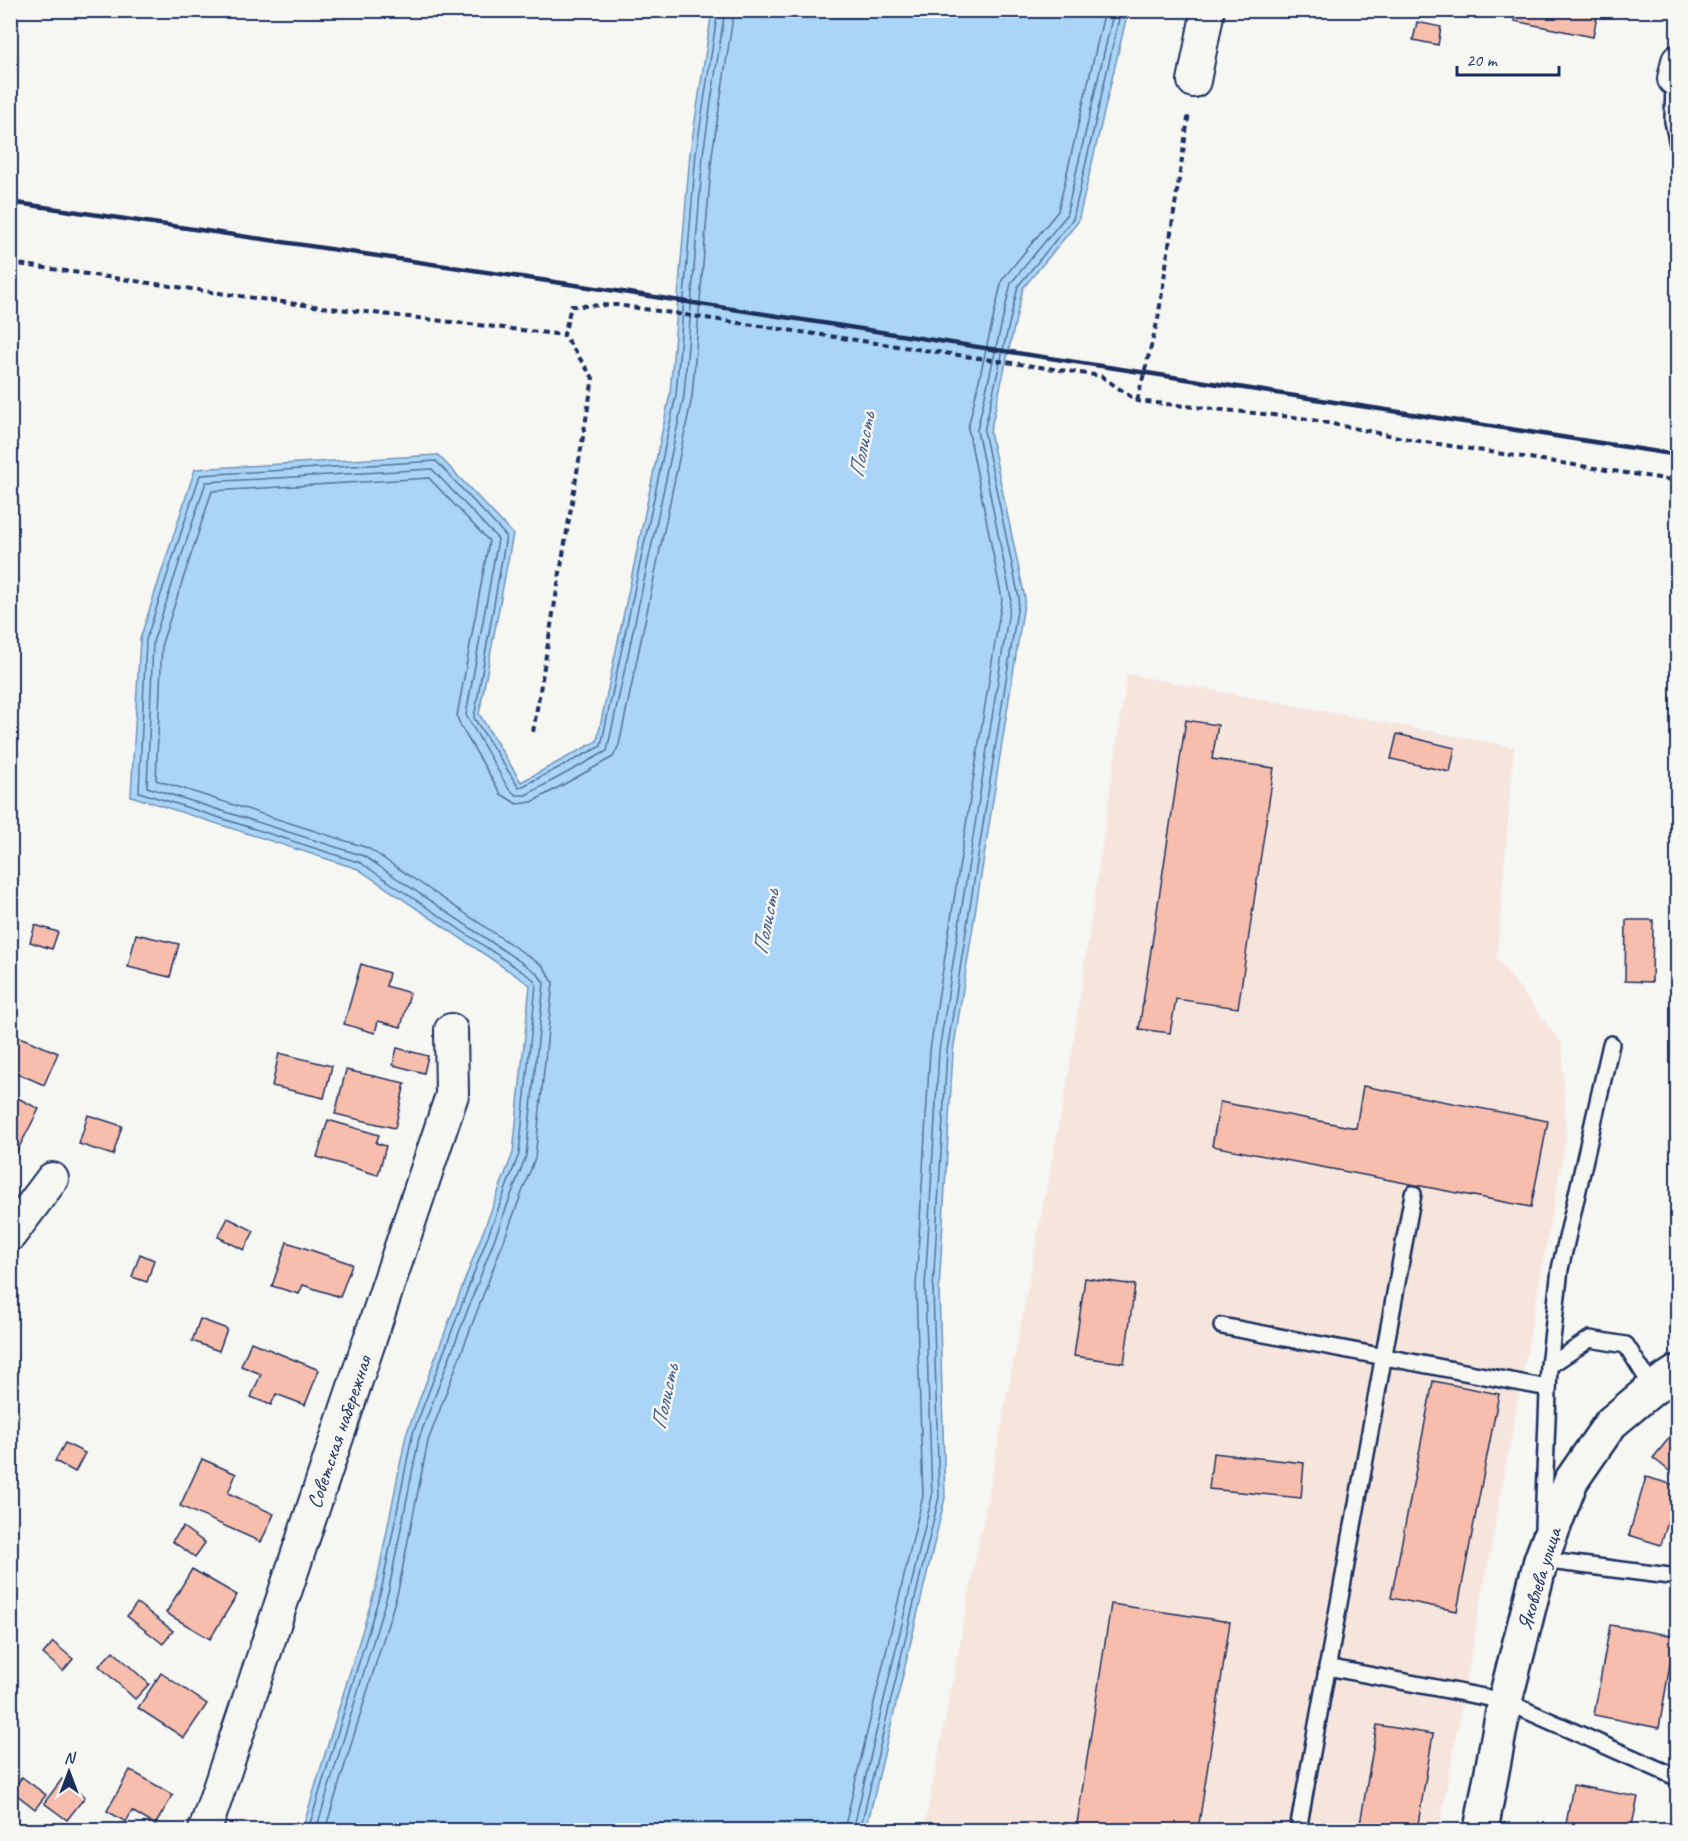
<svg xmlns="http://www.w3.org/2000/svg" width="1688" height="1841" font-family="Caveat,sans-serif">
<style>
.built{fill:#f6e5dd}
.water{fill:#aad5f6;stroke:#7193b9;stroke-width:1.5}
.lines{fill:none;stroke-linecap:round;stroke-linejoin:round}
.shore{stroke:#54719b;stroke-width:1.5}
.building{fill:#f7bead;stroke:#1b2f5e;stroke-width:1.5}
.lane-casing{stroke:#1b2f5e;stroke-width:20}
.street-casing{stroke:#1b2f5e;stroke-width:36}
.secondary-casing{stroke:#1b2f5e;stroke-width:38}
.path{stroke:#1b2f5e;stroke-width:4;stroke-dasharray:6 4.5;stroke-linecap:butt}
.lane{stroke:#f6f6f2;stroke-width:15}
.street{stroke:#f6f6f2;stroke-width:32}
.secondary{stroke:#f6f6f2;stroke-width:33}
.rail{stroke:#1b2f5e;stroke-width:4.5}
.labels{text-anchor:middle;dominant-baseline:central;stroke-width:5;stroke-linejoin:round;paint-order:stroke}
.street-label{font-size:21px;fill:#1b2f5e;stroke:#f6f6f2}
.water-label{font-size:22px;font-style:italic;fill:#3f5884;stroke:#f6f6f2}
</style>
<rect width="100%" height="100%" fill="#f6f6f2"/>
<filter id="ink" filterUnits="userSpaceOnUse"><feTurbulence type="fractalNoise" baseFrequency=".0167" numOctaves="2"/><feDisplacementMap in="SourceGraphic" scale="12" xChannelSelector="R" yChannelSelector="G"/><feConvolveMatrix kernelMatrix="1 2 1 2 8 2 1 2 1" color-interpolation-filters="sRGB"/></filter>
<g filter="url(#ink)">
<polygon class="built" points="1127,674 1514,747 1497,958 1562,1044 1566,1139 1439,1830 924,1830 1069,1071"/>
<polygon class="water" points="712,11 1128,11 1078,222 1023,288 990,432 1025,598 953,1052 939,1289 945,1498 866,1830 302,1830 376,1586 406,1435 513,1153 530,985 358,869 131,796 140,639 195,469 438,455 513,534 479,714 521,782 597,741 670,394 690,153"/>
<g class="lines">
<g class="shore">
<polyline points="308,1830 382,1587 412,1436 519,1154 536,985 533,979 361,863 139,792 146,640 200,475 436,461 506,536 474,718 519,788 601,746 676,395 696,153 718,10"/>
<polyline points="316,1830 389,1589 419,1438 526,1156 544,983 537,973 364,856 147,787 153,642 206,482 432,469 498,539 466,715 508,788 516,795 526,795 607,751 684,396 703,154 725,10"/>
<polyline points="325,1830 398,1591 428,1441 535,1158 553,982 543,966 368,848 156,780 162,643 212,491 429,478 489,541 457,716 460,725 501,794 517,804 532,802 613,757 619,745 692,397 712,155 734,10"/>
<polyline points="844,1830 923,1496 916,1288 930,1050 1002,599 968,428 1002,280 1058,211 1105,10"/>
<polyline points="853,1830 932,1497 925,1288 939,1051 1011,598 977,430 1011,283 1066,216 1114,10"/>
<polyline points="860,1830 939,1497 933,1289 947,1051 1019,598 984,431 1018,286 1073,219 1121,10"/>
</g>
</g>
<g class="building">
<polygon points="1516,10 1598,10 1593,37 1514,21"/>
<polygon points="1417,22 1441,27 1438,45 1413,40"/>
<polygon points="1186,720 1218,725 1212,759 1274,768 1238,1008 1176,999 1170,1033 1139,1029"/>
<polygon points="1397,734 1455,748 1450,772 1391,759"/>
<polygon points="1626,920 1653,920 1652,982 1625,981"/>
<polygon points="35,925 58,932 52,949 30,942"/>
<polygon points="136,934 179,944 170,977 128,967"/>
<polygon points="361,964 389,973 386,986 410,993 401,1027 378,1021 375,1033 344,1024"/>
<polygon points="10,1033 58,1053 44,1085 10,1070"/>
<polygon points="397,1048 428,1056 424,1073 393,1065"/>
<polygon points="279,1053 332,1066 324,1098 272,1086"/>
<polygon points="346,1070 405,1083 395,1128 335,1114"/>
<polygon points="1363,1086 1548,1121 1531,1207 1212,1146 1220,1102 1356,1128"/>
<polygon points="10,1094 39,1109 15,1155 10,1152"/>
<polygon points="88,1115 122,1126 113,1155 79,1144"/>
<polygon points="328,1120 379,1135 376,1143 386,1146 378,1175 317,1157"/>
<polygon points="228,1218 254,1231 244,1250 218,1237"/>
<polygon points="287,1242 352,1264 340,1297 303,1285 299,1294 272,1286"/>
<polygon points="140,1254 154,1260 147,1282 132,1277"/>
<polygon points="1085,1278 1135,1285 1124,1363 1074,1356"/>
<polygon points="200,1319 227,1329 219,1351 192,1341"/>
<polygon points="251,1342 319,1370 305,1405 276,1394 271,1405 251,1397 261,1374 241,1366"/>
<polygon points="1433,1381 1499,1394 1457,1611 1391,1598"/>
<polygon points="1678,1427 1678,1476 1677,1477 1653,1458"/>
<polygon points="65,1443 85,1453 75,1472 55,1461"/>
<polygon points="1213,1453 1304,1463 1301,1498 1209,1489"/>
<polygon points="202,1459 236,1474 228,1493 274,1514 261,1542 180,1506"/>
<polygon points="1646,1477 1678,1486 1661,1545 1629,1535"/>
<polygon points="183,1527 205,1543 195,1557 172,1541"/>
<polygon points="192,1569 237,1595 210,1639 166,1613"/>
<polygon points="137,1603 173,1631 163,1644 127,1616"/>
<polygon points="1111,1604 1230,1622 1198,1830 1076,1830"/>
<polygon points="1610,1625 1675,1636 1659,1728 1594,1715"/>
<polygon points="53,1642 73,1659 63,1671 43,1654"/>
<polygon points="113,1651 149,1684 135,1699 99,1666"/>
<polygon points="161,1673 207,1704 184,1738 138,1708"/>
<polygon points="1377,1725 1433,1734 1417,1830 1359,1830"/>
<polygon points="130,1770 173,1795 155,1825 132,1811 126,1822 107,1811"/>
<polygon points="22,1777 46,1795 35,1809 12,1791"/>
<polygon points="62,1779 85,1797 67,1820 44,1803"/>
<polygon points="1573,1785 1638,1797 1631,1830 1565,1830"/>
</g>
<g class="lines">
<g class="lane-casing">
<g id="lane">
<polyline points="1674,79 1673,121 1678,145"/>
<polyline points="1222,1326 1548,1388"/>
<polyline points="1549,1366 1560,1269 1611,1044"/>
<polyline points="1543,1526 1549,1366 1590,1339 1626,1345 1653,1388"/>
<polyline points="1541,1556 1541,1560 1678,1577"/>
<polyline points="1327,1667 1505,1701 1678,1778"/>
<polyline points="1298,1830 1413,1194"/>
</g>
</g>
<g class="street-casing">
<g id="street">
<polyline points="1674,79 1678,61"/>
<polyline points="1194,81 1208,10"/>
<polyline points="10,1235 52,1179"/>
<polyline points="205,1830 452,1095 451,1030"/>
</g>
</g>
<g class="secondary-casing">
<polyline id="secondary" points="1481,1830 1505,1701 1541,1560 1571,1481 1611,1423 1653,1388 1678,1372"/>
</g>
<g class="path">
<polyline points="10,263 296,304 564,335 571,306 617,305 1101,376 1137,401 1302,418 1419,441 1678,481"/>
<polyline points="1137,401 1158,319 1189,112"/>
<polyline points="533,732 593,378 564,335"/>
</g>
<use href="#lane" class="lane"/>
<use href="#street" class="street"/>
<use href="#secondary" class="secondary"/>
<polyline class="rail" points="10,202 616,291 1678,455"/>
</g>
</g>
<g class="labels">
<g class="street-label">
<text transform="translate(339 1432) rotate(-71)">Советская набережная</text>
<text transform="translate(1539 1579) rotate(-73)">Яковлева улица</text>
</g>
<g class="water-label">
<text transform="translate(862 445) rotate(-79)">Полисть</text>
<text transform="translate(766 922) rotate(-79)">Полисть</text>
<text transform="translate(665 1397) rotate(-78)">Полисть</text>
</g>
</g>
<rect width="1688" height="1841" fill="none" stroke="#f6f6f2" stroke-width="36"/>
<rect x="18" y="18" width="1652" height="1805" fill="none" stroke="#1b2f5e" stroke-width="2" filter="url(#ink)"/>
<g transform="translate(69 1772)" stroke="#f6f6f2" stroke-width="4.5" paint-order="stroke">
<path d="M0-4.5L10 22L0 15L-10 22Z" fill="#1b2f5e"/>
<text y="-9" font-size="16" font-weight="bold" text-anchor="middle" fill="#1b2f5e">N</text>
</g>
<path d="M1457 66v9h102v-9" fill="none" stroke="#1b2f5e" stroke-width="3"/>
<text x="1466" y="66" font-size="18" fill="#1b2f5e" stroke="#f6f6f2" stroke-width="4.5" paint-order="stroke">20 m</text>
</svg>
